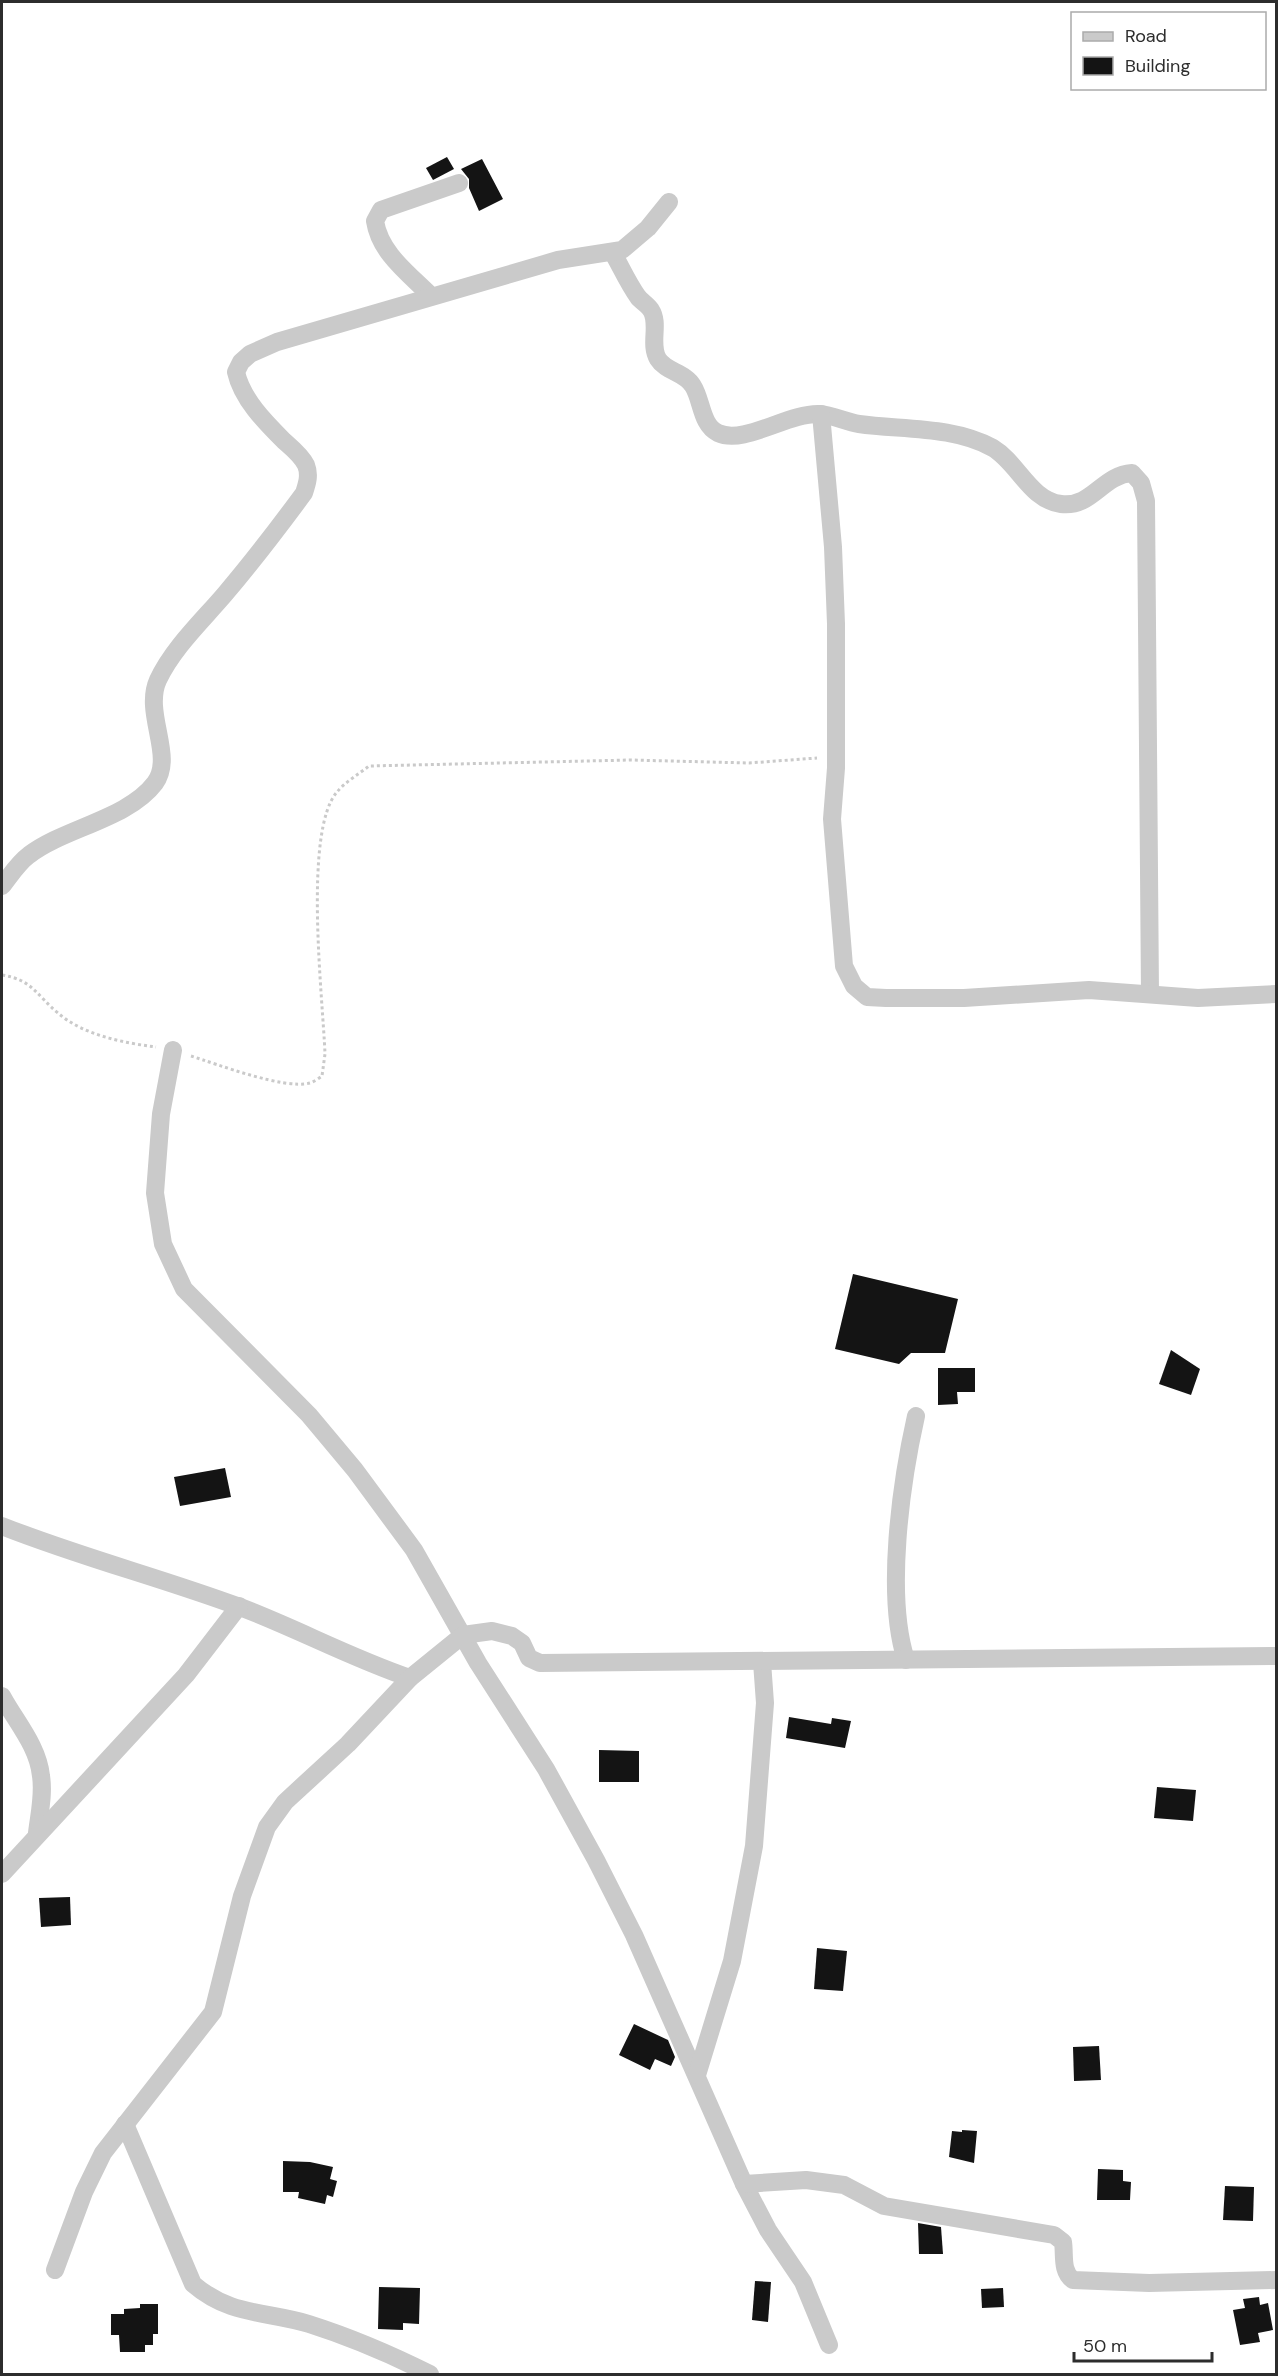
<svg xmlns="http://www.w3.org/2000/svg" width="1278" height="2376" font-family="'DM Sans',sans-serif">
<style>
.building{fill:#141414}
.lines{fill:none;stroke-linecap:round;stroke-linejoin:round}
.path{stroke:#cacaca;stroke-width:3;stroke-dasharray:3 3;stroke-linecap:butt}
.street{stroke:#cacaca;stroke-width:18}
</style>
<rect width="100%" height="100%" fill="#fff"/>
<g class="building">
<polygon points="447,157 454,169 433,180 426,168"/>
<polygon points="482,159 503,199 479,211 469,188 469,179 461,169"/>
<polygon points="853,1274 958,1299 945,1353 911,1353 899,1364 835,1349"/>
<polygon points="1171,1350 1200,1369 1191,1395 1159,1384"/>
<polygon points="938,1368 975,1368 975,1392 957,1392 958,1404 938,1405"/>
<polygon points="225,1468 231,1497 180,1506 174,1477"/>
<polygon points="789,1717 831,1724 832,1718 851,1721 845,1748 786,1738"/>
<polygon points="599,1750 639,1751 639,1782 599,1782"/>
<polygon points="1157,1787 1196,1790 1193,1821 1154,1818"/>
<polygon points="70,1897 71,1925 41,1927 39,1898"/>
<polygon points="817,1948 847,1951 843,1991 814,1989"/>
<polygon points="634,2024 668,2040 675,2057 671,2066 655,2059 650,2070 619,2055"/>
<polygon points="1099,2046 1101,2080 1074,2081 1073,2047"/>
<polygon points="962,2130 977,2131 974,2163 949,2157 952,2131 962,2132"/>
<polygon points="283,2161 310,2162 333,2167 330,2179 337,2181 333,2197 327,2195 325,2204 298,2198 299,2192 283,2192"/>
<polygon points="1098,2169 1123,2170 1123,2181 1131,2182 1130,2200 1097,2200"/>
<polygon points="1225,2186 1254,2187 1253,2221 1223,2220"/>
<polygon points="918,2223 941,2227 943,2254 919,2254"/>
<polygon points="755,2281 771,2282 768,2322 752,2320"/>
<polygon points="379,2287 420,2288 419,2324 403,2323 403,2330 378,2329"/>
<polygon points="1003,2288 1004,2307 982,2308 981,2289"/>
<polygon points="1259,2297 1260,2305 1268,2303 1273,2330 1258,2333 1260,2342 1240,2345 1233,2310 1245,2308 1243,2299"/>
<polygon points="140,2304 158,2304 158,2334 153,2334 153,2345 145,2345 145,2352 120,2352 119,2335 111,2335 111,2314 124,2314 124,2309 140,2308"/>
</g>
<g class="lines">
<g class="path">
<path d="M 2,975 C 33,980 36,995 58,1013 C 83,1035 124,1043 156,1047"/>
<path d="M 191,1056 C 217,1064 284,1090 310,1083 C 314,1082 319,1078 322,1076 L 325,1054 C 323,1000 303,831 337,792 C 345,782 359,774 369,766 L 631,760 L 749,763 L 817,758"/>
</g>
<g class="street">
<path d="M 613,253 C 621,267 628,283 638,297 C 641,301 648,305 651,310 C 660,324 649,344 658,359 C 666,372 685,372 693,386 C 702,400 701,425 718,433 C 744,445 788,413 819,414 C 833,415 846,422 859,424 C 902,430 953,426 993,448 C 1018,463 1030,500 1061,504 C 1092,508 1102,475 1132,473 L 1141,483 L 1146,501 L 1150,994"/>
<path d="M 430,295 C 408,273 380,253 375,221 L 381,210 L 459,183"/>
<polyline points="821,414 833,547 836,624 836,768 832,819 844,966 854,986 867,997 886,998 964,998 1089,990 1198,998 1276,994"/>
<path d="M 2,886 C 10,876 18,863 29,855 C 64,828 128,819 155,783 C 175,756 143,713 158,680 C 173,648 202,621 225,594 C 253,561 279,527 304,493 C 307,484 310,475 306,465 C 301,455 292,448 284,441 C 265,422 242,399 236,372 L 241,362 L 250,354 L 277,342 L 558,260 L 622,250 L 648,228 L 669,202"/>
<polyline points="173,1050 161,1114 155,1193 163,1244 184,1289 309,1415 355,1470 414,1550 478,1663 546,1769 596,1860 634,1935 744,2184 768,2230 803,2282 829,2345"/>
<path d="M 2,1526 C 80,1557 162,1578 240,1607 C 298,1629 351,1658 410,1678"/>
<path d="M 906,1660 C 885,1595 901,1483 916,1416"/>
<path d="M 2,1696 C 16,1722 38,1746 41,1776 C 44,1795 39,1815 37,1833"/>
<polyline points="2,1874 186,1675 239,1606"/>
<polyline points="697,2075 732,1961 754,1846 765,1703 762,1662"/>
<path d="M 125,2124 L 193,2284 C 230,2316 266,2311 309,2324 C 350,2337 392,2355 430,2374"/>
<path d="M 744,2184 L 806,2180 L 844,2185 L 884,2206 L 1054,2235 L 1063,2242 C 1065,2255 1061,2271 1073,2280 L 1149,2283 L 1276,2280"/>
<polyline points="55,2270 84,2192 103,2153 213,2012 242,1896 267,1827 285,1802 348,1744 410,1678 463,1635 492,1631 512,1636 522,1643 529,1658 540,1663 1276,1656"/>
</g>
</g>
<rect width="1278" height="2376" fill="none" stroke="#2d2d2d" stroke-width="6"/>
<rect x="1071" y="12" width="195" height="78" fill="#ffffff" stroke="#ababab" stroke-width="1.5"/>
<rect x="1083" y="32" width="30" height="9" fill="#cacaca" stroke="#ababab" stroke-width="1.5"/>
<text x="1125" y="42" font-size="18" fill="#2d2d2d">Road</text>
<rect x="1083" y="57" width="30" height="18" fill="#141414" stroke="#ababab" stroke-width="1.5"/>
<text x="1125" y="72" font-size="18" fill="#2d2d2d">Building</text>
<path d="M1074 2352v9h138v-9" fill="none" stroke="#2d2d2d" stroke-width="3"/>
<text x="1083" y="2352" font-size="18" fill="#2d2d2d" stroke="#ffffff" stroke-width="4.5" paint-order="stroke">50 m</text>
</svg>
